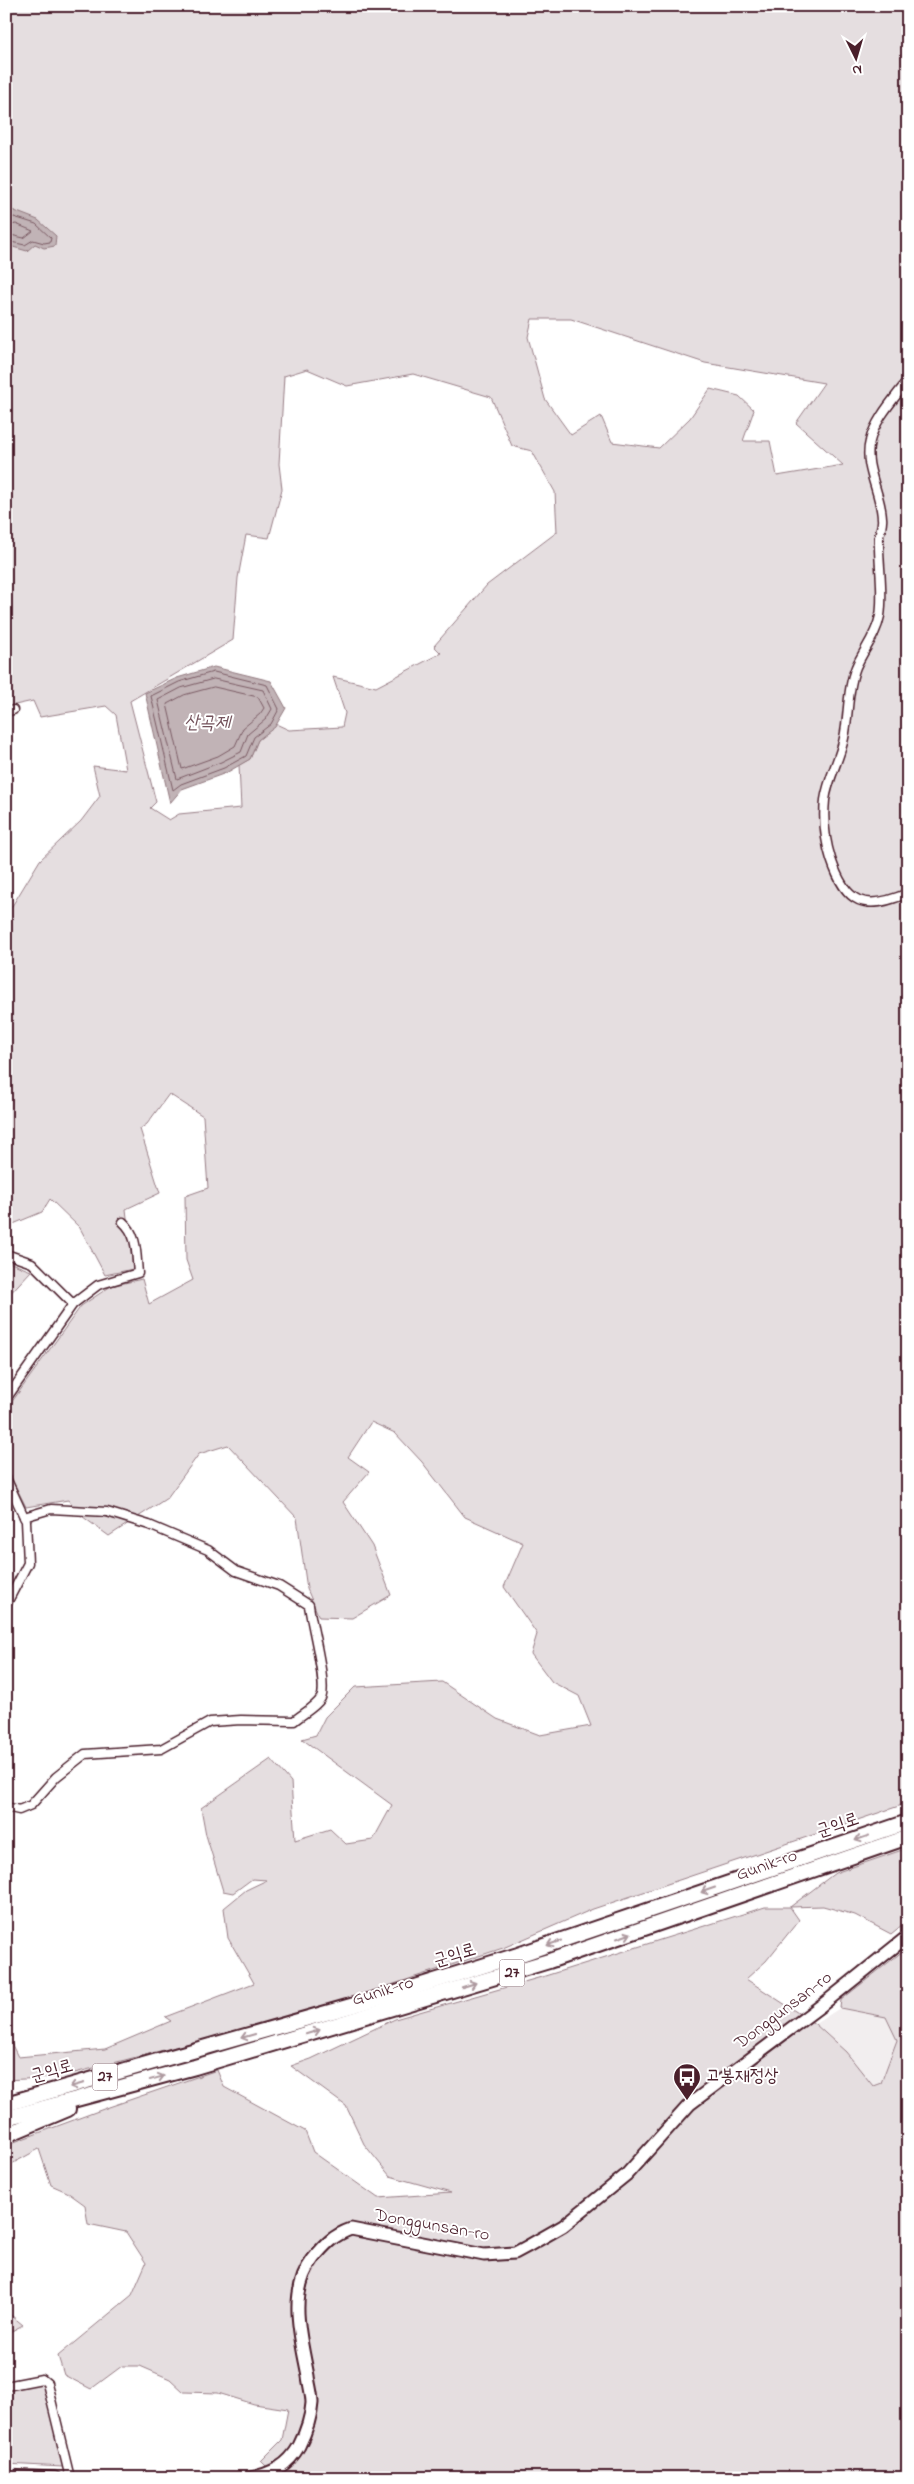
<svg xmlns="http://www.w3.org/2000/svg" width="914" height="2484" font-family="'Indie Flower','Poor Story',sans-serif">
<style>
.built{fill:#f2eeef}
.green{fill:#e5dee0;stroke:#987e86;fill-rule:evenodd}
.water{fill:#c1b3b6;stroke:#91787e}
.lines{fill:none;stroke-linecap:round;stroke-linejoin:round}
.shore{stroke:#7a5a63;stroke-width:1}
.street-casing{stroke:#4a1f2b;stroke-width:11}
.secondary-casing{stroke:#4a1f2b;stroke-width:15}
.highway-casing{stroke:#4a1f2b;stroke-width:18}
.street{stroke:#fff;stroke-width:8}
.secondary{stroke:#fff;stroke-width:11}
.highway{stroke:#fff;stroke-width:14}
.oneway{stroke:#ae9aa0}
.labels{text-anchor:middle;dominant-baseline:central;stroke-width:4;stroke-linejoin:round;paint-order:stroke}
.shield{fill:#fff;stroke:#80626b;stroke-width:1}
.shield-label{font-size:16px;font-weight:bold;fill:#4a1f2b}
.street-label{font-size:18px;fill:#4a1f2b;stroke:#fff}
.poi-label{font-size:18px;fill:#4a1f2b;stroke:#fff;text-anchor:start}
.water-label{font-size:19px;font-style:italic;fill:#74535c;stroke:#fff}
</style>
<rect width="100%" height="100%" fill="#fff"/>
<filter id="ink" filterUnits="userSpaceOnUse"><feTurbulence type="fractalNoise" baseFrequency=".02" numOctaves="2"/><feDisplacementMap in="SourceGraphic" scale="10" xChannelSelector="R" yChannelSelector="G"/><feConvolveMatrix kernelMatrix="1 2 1 2 8 2 1 2 1" color-interpolation-filters="sRGB"/></filter>
<g filter="url(#ink)">
<polygon class="built" points="840,2008 886,2017 897,2040 881,2083 873,2086 846,2052 815,2024"/>
<g class="green">
<path d="M 6,6 L 908,6 L 908,1803 L 593,1909 L 503,1948 L 303,2014 L 59,2077 L 6,2080 L 6,2033 L 18,2057 L 105,2049 L 171,2021 L 165,2017 L 254,1983 L 228,1938 L 224,1908 L 246,1890 L 267,1880 L 252,1879 L 233,1893 L 223,1891 L 206,1835 L 201,1808 L 271,1759 L 291,1782 L 295,1840 L 330,1829 L 346,1844 L 373,1840 L 392,1805 L 302,1739 L 316,1735 L 325,1717 L 355,1687 L 442,1682 L 497,1719 L 540,1735 L 591,1726 L 579,1696 L 552,1682 L 531,1654 L 537,1634 L 504,1587 L 523,1543 L 465,1517 L 422,1462 L 395,1433 L 371,1422 L 348,1457 L 369,1472 L 343,1502 L 372,1546 L 391,1595 L 352,1618 L 319,1617 L 307,1589 L 297,1518 L 228,1445 L 199,1454 L 167,1498 L 109,1536 L 79,1514 L 68,1500 L 26,1507 L 6,1467 L 6,1410 L 81,1306 L 111,1286 L 142,1279 L 149,1304 L 193,1280 L 186,1260 L 185,1196 L 208,1188 L 203,1116 L 169,1094 L 147,1124 L 140,1129 L 160,1193 L 126,1209 L 133,1269 L 105,1275 L 80,1228 L 50,1199 L 42,1212 L 6,1227 L 6,916 L 40,860 L 81,821 L 100,796 L 93,766 L 126,770 L 116,715 L 106,706 L 40,717 L 33,701 L 6,707 ZM 532,319 L 571,319 L 705,363 L 824,383 L 796,423 L 843,465 L 777,476 L 770,441 L 743,441 L 754,410 L 739,396 L 710,389 L 690,418 L 659,448 L 612,442 L 601,416 L 571,435 L 545,399 L 528,337 ZM 307,369 L 347,386 L 413,374 L 491,397 L 512,446 L 532,451 L 555,492 L 557,532 L 487,585 L 434,646 L 441,653 L 376,687 L 333,677 L 345,713 L 342,727 L 289,730 L 276,724 L 258,740 L 250,759 L 239,765 L 241,808 L 179,814 L 169,820 L 150,808 L 156,802 L 130,701 L 233,640 L 238,578 L 246,535 L 269,538 L 282,489 L 279,464 L 284,376 Z"/>
<polygon points="6,1261 31,1271 6,1298"/>
<polygon points="908,1848 908,1920 891,1934 855,1915 823,1906 790,1907 799,1920 766,1961 746,1979 815,2024 846,2052 873,2086 881,2083 897,2040 886,2017 840,2008 841,2000 908,1947 908,2478 278,2478 261,2461 282,2440 288,2409 254,2404 218,2393 184,2392 170,2379 140,2366 122,2366 91,2389 64,2375 58,2356 132,2295 146,2263 126,2232 88,2224 85,2205 67,2192 51,2185 39,2149 6,2167 6,2145 109,2107 217,2070 224,2087 305,2131 313,2152 378,2198 451,2193 390,2176 364,2144 346,2106 291,2066 311,2059 395,2019 545,1976 765,1907 790,1907 835,1873"/>
<polygon points="6,2311 23,2325 6,2334"/>
<polygon points="43,2383 63,2467 6,2464 6,2389"/>
</g>
<g class="water">
<polygon points="12,210 38,220 56,236 55,246 44,248 35,244 27,251 6,245 6,218"/>
<polygon points="214,667 271,681 286,708 275,727 258,740 250,759 226,773 182,789 170,803 145,693 177,678"/>
</g>
<g class="lines">
<g class="shore">
<polyline points="6,220 14,217 36,224 51,238 50,242 44,243 33,240 25,245 6,241"/>
<polyline points="6,226 16,224 33,231 24,238 6,234"/>
<polygon points="214,672 267,685 279,709 271,724 254,737 246,756 224,768 181,784 173,790 151,696 179,682"/>
<polygon points="214,679 263,690 272,709 266,719 248,734 241,752 221,762 177,779 158,700 181,688"/>
<polygon points="214,687 258,697 264,708 260,714 243,728 235,746 218,756 182,769 167,704 184,695"/>
</g>
<g class="street-casing">
<g id="street">
<path d="M 908,380 C 895,398 875,419 870,441 C 863,467 881,492 882,518 C 883,524 880,530 879,537 C 878,563 884,590 880,616 C 876,636 864,649 856,667 C 847,689 849,715 844,738 C 840,759 828,778 825,800 C 823,820 825,840 831,859 C 846,904 864,912 908,893"/>
<polyline points="6,712 13,710"/>
<polyline points="6,1254 32,1263 73,1304"/>
<path d="M 6,1399 L 73,1304 L 98,1285 L 138,1273 C 136,1255 138,1235 123,1222"/>
<polyline points="6,1478 26,1521 28,1563 6,1605"/>
<path d="M 6,1807 L 19,1810 L 31,1805 L 56,1777 L 85,1754 L 161,1749 L 210,1722 L 241,1720 L 294,1721 C 302,1714 316,1707 321,1698 C 328,1685 311,1624 309,1605 L 279,1586 L 236,1571 L 208,1550 L 149,1525 L 107,1512 L 51,1509 L 24,1517"/>
<polyline points="6,2386 42,2379 47,2383 70,2478"/>
</g>
</g>
<g class="secondary-casing">
<g id="secondary">
<polyline points="6,2476 55,2478"/>
<path d="M 250,2478 C 271,2474 288,2466 299,2446 C 306,2432 311,2419 312,2403 C 312,2394 309,2385 308,2376 C 301,2338 287,2293 313,2259 C 325,2244 334,2235 351,2229 L 484,2255 L 515,2253 L 528,2246 L 563,2226 L 626,2175 L 690,2104 L 822,2005 L 908,1936"/>
</g>
</g>
<g class="highway-casing">
<g id="highway">
<polyline points="6,2104 393,1994 518,1955 908,1822"/>
<polyline points="6,2118 195,2067 549,1961 908,1837"/>
<polyline points="6,2135 68,2109"/>
</g>
</g>
<use href="#street" class="street"/>
<use href="#secondary" class="secondary"/>
<use href="#highway" class="highway"/>
</g>
<defs><path id="oneway-shaft" d="M-6 0H5M1.5-3L5.5 0L1.5 3" fill="none" stroke-width="1.6" stroke-linecap="round" stroke-linejoin="round" transform="scale(1.25)"/></defs>
<g class="oneway">
<use href="#oneway-shaft" transform="translate(862 1838) rotate(161)"/>
<use href="#oneway-shaft" transform="translate(708 1890) rotate(161)"/>
<use href="#oneway-shaft" transform="translate(624 1936) rotate(-19)"/>
<use href="#oneway-shaft" transform="translate(554 1943) rotate(161)"/>
<use href="#oneway-shaft" transform="translate(469 1985) rotate(-17)"/>
<use href="#oneway-shaft" transform="translate(313 2032) rotate(-17)"/>
<use href="#oneway-shaft" transform="translate(248 2036) rotate(164)"/>
<use href="#oneway-shaft" transform="translate(157 2078) rotate(-15)"/>
<use href="#oneway-shaft" transform="translate(77 2085) rotate(164)"/>
</g>
</g>
<defs>
<g id="bus-pin" transform="scale(1.4375)"><path d="M0 17L-7.5 6A9.5 9.5 0 1 1 7.5 6Z" fill="#4a1f2b" stroke="#fff"/><path d="M-5-6H5V4H4V6H2V4H-2V6H-4V4H-5ZM-3.5-4V0h7V-4ZM-3.5 1.2v1.5H-2V1.2ZM2 1.2v1.5H3.5V1.2Z" fill="#fff"/></g>
</defs>
<g fill-rule="evenodd">
<use href="#bus-pin" x="687" y="2077"/>
</g>
<g class="labels">
<g class="shield">
<rect x="499.5" y="1959.5" width="25" height="27" rx="4"/>
<rect x="92.5" y="2063.5" width="25" height="27" rx="4"/>
</g>
<g class="shield-label">
<text x="512" y="1973">27</text>
<text x="105" y="2077">27</text>
</g>
<g class="street-label">
<text transform="translate(838 1826) rotate(-19)">군익로</text>
<text transform="translate(767 1866) rotate(-19)">Gunik-ro</text>
<text transform="translate(455 1956) rotate(-17)">군익로</text>
<text transform="translate(383 1992) rotate(-17)">Gunik-ro</text>
<text transform="translate(784 2011) rotate(-37)">Donggunsan-ro</text>
<text transform="translate(52 2072) rotate(-16)">군익로</text>
<text transform="translate(432 2226) rotate(10)">Donggunsan-ro</text>
</g>
<g class="poi-label">
<text x="706" y="2077">고봉재정상</text>
</g>
<g class="water-label">
<text x="207" y="723">산곡제</text>
</g>
</g>
<rect width="914" height="2484" fill="none" stroke="#fff" stroke-width="25"/>
<rect x="12" y="12" width="889" height="2459" fill="none" stroke="#4a1f2b" stroke-width="2" filter="url(#ink)"/>
<g transform="translate(856 58) rotate(175)" stroke="#ffffff" stroke-width="4" paint-order="stroke">
<path d="M0-4L9 19L0 12L-9 19Z" fill="#4a1f2b"/>
<text y="-8" font-size="14" font-weight="bold" text-anchor="middle" fill="#4a1f2b">N</text>
</g>
</svg>
